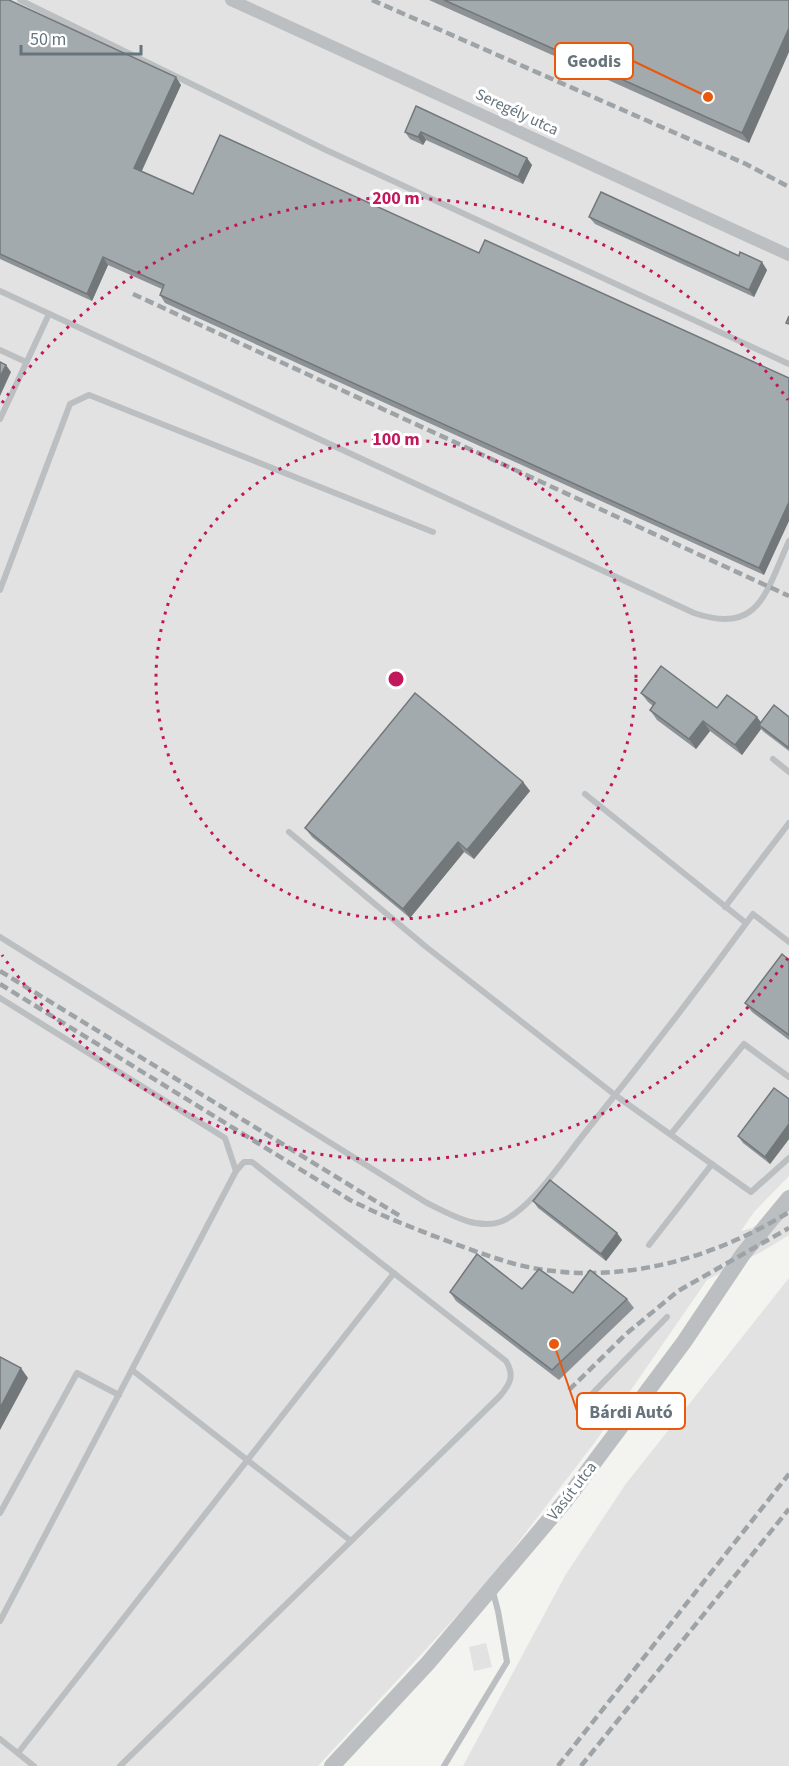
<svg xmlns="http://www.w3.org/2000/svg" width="789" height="1766" font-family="'Source Sans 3',sans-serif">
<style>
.built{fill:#e1e2e1}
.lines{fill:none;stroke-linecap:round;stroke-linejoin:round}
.service{stroke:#bbbfc1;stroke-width:6}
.minor{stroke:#bbbfc1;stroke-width:12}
.tertiary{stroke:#bbbfc1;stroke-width:16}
.rail{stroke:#9da3a7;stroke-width:4.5;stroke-dasharray:9 4.5;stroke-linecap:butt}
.wall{fill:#8c9296}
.shaded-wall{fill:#72777a}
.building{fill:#a3aaae;stroke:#72777a;stroke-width:1.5}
.ring{fill:none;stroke:#c2185b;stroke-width:3;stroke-dasharray:3 6}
.labels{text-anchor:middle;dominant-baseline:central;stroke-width:6;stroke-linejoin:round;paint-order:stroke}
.street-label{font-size:16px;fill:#66747d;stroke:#fff}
.centre{fill:#c2185b;stroke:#fff;stroke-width:3}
.ring-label{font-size:18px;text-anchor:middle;font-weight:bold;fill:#c2185b;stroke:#fff;stroke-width:6;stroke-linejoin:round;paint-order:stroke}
.leader{fill:none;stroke:#e8590c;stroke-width:2}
.callout-dot{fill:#e8590c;stroke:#fff;stroke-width:2}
.callout{fill:#fff;stroke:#e8590c;stroke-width:2}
.callout-label{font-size:18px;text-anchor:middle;font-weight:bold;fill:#66747d}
</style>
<rect width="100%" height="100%" fill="#f3f3f0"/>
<g class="built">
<polygon points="0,0 789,0 789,1176 754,1212 741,1231 752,1228 789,1205 789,1235 763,1251 707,1280 595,1442 488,1582 318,1766 0,1766"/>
<polygon points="789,1278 789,1766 463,1766 566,1574 625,1485"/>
<polygon points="486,1643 492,1667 474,1671 469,1647"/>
</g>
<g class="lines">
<g class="service">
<polyline points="20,0 326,150 789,364"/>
<path d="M 0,291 L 694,613 C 760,636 766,591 789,541"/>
<polyline points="0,350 26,362"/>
<polyline points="0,419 49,314"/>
<polyline points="0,590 70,404 89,395 433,532"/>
<polyline points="773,759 789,772"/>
<polyline points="585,794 746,923"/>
<polyline points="289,832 425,946 615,1095 751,1192 789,1158"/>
<polyline points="725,907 789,823"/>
<path d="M 0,937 L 427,1203 C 448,1213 475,1230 500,1222 C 530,1211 563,1160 584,1134 C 642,1062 699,988 753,914 L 789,942"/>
<polyline points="0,998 225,1138 236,1171"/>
<polyline points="671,1134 744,1044 789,1077"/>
<polyline points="649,1245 712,1164"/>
<polyline points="132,1370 351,1541"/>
<polyline points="606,1419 586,1400 667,1317"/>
<polyline points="0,1513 77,1373 119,1395"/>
<path d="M 0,1621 L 236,1171 L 244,1162 L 252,1162 L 506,1361 C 515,1376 510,1384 500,1396 L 120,1766"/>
<polyline points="0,1739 34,1766"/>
<polyline points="18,1753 394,1273"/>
<polyline points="444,1766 507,1662 498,1611 493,1592"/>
</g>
<polyline class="minor" points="231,0 789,255"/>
<polyline class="tertiary" points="332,1766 428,1663 566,1500 684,1342 743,1254 789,1198"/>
<g class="rail">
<polyline points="372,0 746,164 789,187"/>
<polyline points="133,294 789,596"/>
<polyline points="0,971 400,1216"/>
<path d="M 0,984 L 350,1200 C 380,1215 410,1227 442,1239 C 466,1248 490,1257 515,1264 C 609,1288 708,1262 789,1212"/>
<polyline points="569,1390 626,1334 678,1291 789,1228"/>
<polyline points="558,1766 789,1474"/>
<polyline points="581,1766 789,1509"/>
</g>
</g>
<g class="wall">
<polygon points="0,0 181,85 141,171 193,194 479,253 789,378 764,575 165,303 160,295 162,289 108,265 92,301 0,259"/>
<polygon points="429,0 789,0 749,143"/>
<polygon points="416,106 532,165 523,184 426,140 423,145 410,139 405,132"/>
<polygon points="589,217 767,270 754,297 595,224"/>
<polygon points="641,693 757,717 761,722 789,717 789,751 764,732 761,729 742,755 710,731 696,749 657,720 650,710 653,706 648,702"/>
<polygon points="523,782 530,791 474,859 464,852 410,918 312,837 305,828"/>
<polygon points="789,960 789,1040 752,1012 745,1003"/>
<polygon points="789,1099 789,1139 770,1164 743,1143 738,1136"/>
<polygon points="533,1201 617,1233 622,1240 606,1261 538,1208"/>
<polygon points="522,1289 627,1299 634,1308 559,1380 456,1301 450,1292"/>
</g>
<g class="shaded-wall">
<polygon points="789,28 789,52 749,143 742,133"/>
<polygon points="176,77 181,85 140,175 134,168"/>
<polygon points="421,132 426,140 423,145 418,137"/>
<polygon points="527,158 532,165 523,184 518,177"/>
<polygon points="103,257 108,265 92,301 87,294"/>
<polygon points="762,262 767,270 754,297 749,290"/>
<polygon points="6,365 11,372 0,396 0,377"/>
<polygon points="789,502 789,521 764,575 759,568"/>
<polygon points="757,717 763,726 759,725 761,729 742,755 735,745"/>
<polygon points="703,721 710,731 696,749 689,739"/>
<polygon points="523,782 530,791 474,859 467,850"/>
<polygon points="458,842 464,852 410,918 403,909"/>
<polygon points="789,1124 789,1139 770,1164 765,1157"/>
<polygon points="617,1233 622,1240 606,1261 601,1254"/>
<polygon points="21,1368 28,1378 0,1430 0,1408"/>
</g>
<g class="building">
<polygon points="0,0 9,0 176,77 134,168 193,194 220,135 479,253 485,240 789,378 789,502 759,568 160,295 164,285 103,257 87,294 0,254"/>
<polygon points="444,0 789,0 789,28 742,133"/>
<polygon points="416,106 527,158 518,177 421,132 418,137 405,132"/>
<polygon points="601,192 739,256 740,252 762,262 749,290 589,217"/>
<polygon points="789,316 789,324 786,323"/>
<polygon points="0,362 6,365 0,377"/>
<polygon points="661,666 717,708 727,695 757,717 735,745 703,721 689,739 650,710 655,703 641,693"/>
<polygon points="415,693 523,782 467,850 458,842 403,909 305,828"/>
<polygon points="774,705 789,717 789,748 759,725"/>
<polygon points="782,954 789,960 789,1035 745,1003"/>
<polygon points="774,1088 789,1099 789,1124 765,1157 738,1136"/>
<polygon points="550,1180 617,1233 601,1254 533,1201"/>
<polygon points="477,1254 522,1289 539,1269 573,1293 590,1270 627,1299 552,1370 450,1292"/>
<polygon points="0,1357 21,1368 0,1408"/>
</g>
<g class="ring">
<circle cx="396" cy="679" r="240"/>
<path d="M788 958A481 481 0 0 1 2 955M2 403A481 481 0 0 1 788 400"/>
</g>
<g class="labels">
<g class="street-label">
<text transform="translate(517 112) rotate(25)">Seregély utca</text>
<text transform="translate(572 1491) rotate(-52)">Vasút utca</text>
</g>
</g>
<circle cx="396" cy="679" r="9" class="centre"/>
<g class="ring-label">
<text x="396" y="204">200 m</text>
<text x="396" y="445">100 m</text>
</g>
<path class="leader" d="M708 97L633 61M554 1344L577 1411"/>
<g class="callout-dot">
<circle cx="708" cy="97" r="6"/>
<circle cx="554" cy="1344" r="6"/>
</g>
<g class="callout">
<rect x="555" y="43" width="78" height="36" rx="6"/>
<rect x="577" y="1393" width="108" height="36" rx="6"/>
</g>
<g class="callout-label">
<text x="594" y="67">Geodis</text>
<text x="631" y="1418">Bárdi Autó</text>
</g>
<path d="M21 45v9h120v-9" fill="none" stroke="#66747d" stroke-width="3"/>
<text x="30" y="45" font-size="18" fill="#66747d" stroke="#ffffff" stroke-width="4.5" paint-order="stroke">50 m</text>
</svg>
